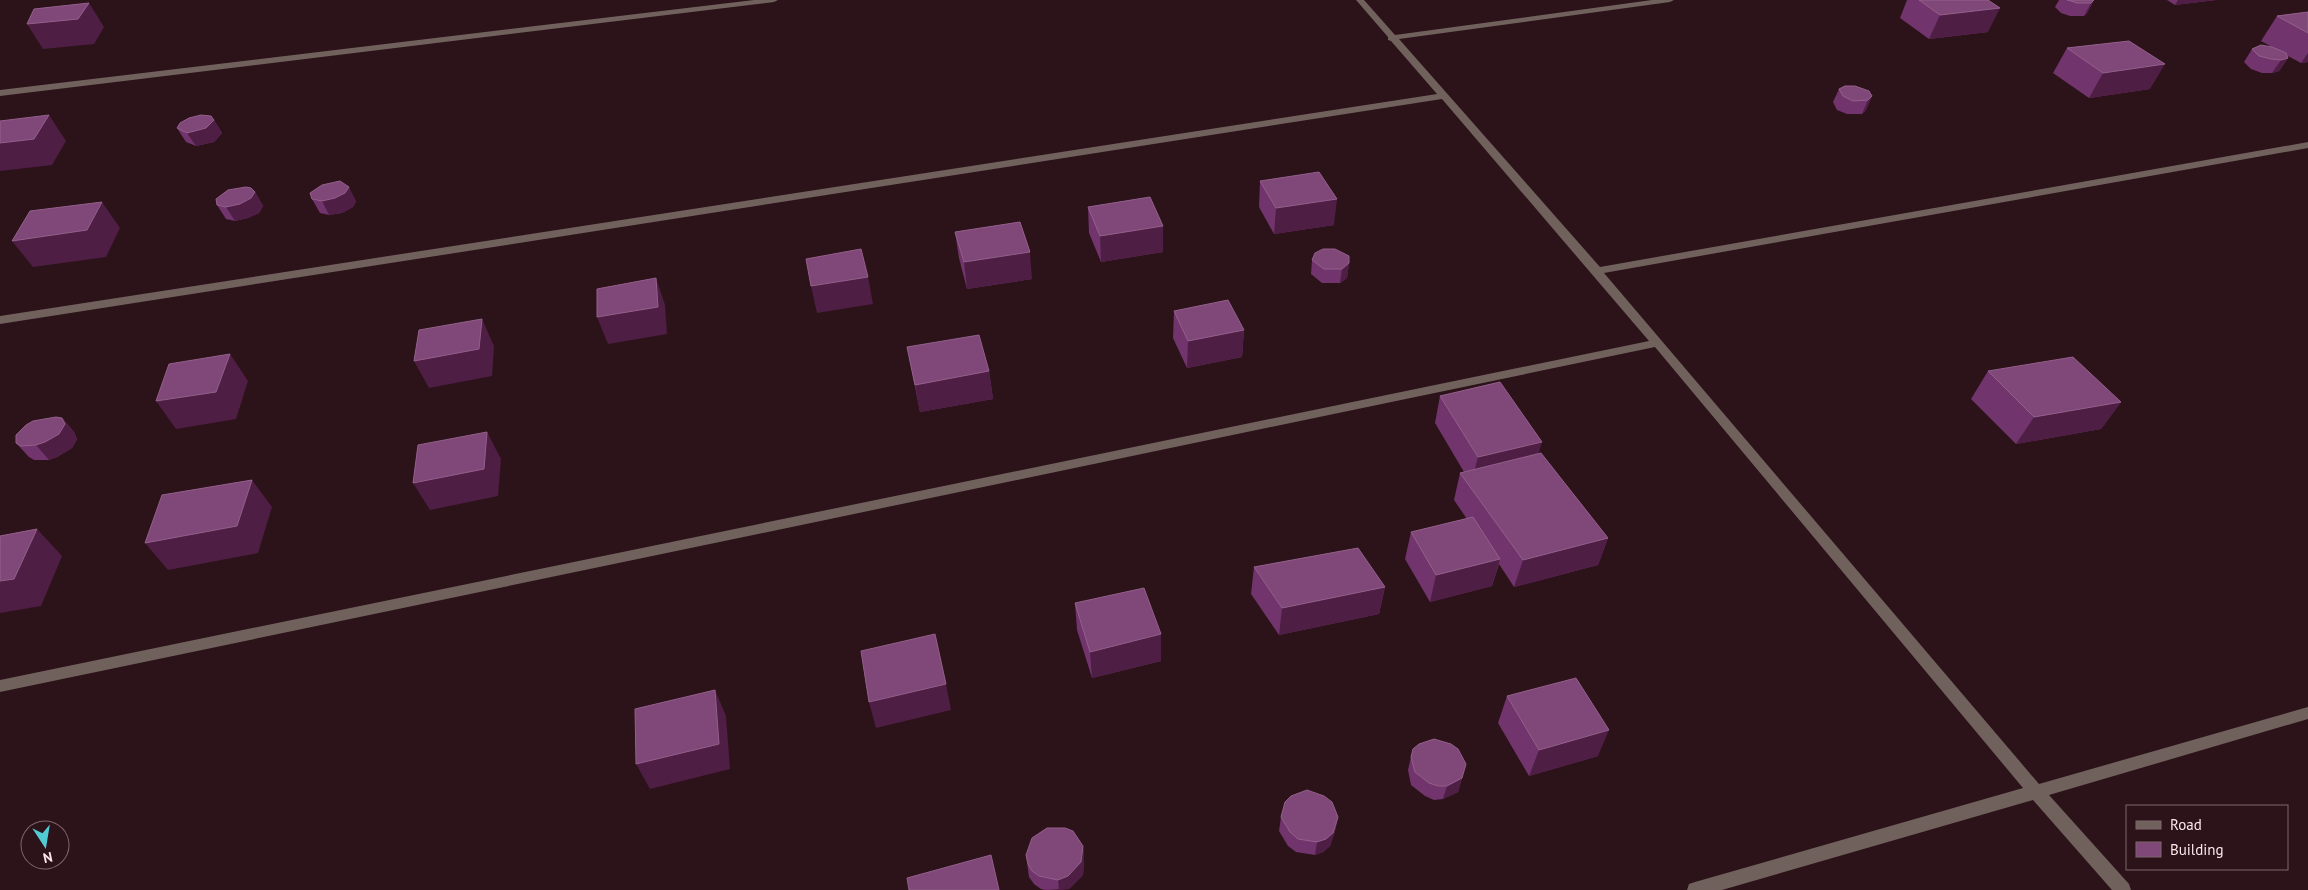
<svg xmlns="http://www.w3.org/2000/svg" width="2308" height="890" font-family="'PT Sans',sans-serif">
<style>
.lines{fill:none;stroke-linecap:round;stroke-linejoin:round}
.minor{fill:#70615d;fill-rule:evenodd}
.wall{fill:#71346c}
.shaded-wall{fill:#4f1e45}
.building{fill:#804779;stroke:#93608b}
</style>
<rect width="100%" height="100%" fill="#2c1219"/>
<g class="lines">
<g class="minor">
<polygon points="754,0 778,0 774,2 0,96 0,90"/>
<polygon points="1356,0 1364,0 1395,35 1652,0 1674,0 1670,2 1399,39 1600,267 2308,142 2308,148 1604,273 2039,784 2308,707 2308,719 2049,795 2129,884 2131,890 2112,890 2033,800 1722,890 1687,890 1689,884 1695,882 2023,788 1655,347 0,692 0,680 1649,341 1442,99 0,324 0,316 1437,94 1391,41 1388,40 1388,37"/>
</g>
</g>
<g class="wall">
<polygon points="1907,0 1988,0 1988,32 1929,39 1900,18"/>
<polygon points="2059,0 2094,0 2087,13 2084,16 2070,16 2061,13 2055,7"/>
<polygon points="2167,0 2216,0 2175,5"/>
<polygon points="2308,12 2308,62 2301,63 2286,55 2288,58 2279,71 2272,73 2262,73 2251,69 2244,62 2252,49 2272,47 2261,41 2277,16"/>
<polygon points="2067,48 2150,89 2089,98 2053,73"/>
<polygon points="1839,89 1872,96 1866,110 1862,114 1847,114 1837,110 1833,102"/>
<polygon points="214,120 222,133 214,142 196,146 186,142 177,128"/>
<polygon points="1260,181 1334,225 1274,234 1259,207"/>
<polygon points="255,192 263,206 259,213 248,218 235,221 226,219 217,205"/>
<polygon points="312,199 356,201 353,207 342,213 329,215 320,213"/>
<polygon points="1088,207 1163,252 1101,262 1089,233"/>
<polygon points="955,232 1032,279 967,289 959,258"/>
<polygon points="1312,260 1349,263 1347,278 1340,283 1322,283 1311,274"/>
<polygon points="1174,311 1244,330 1242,357 1187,368 1173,338"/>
<polygon points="907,347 989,371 993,399 920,412"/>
<polygon points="1988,371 2121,402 2101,429 2016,444 1971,399"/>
<polygon points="1440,396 1538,454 1608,538 1598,565 1514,587 1499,564 1492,586 1430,602 1405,559 1411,532 1467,519 1454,500 1460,473 1464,472 1435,423"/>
<polygon points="62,418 74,432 77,439 72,448 57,457 49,460 34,460 29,457 16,443"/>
<polygon points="1254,567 1385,587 1379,614 1279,635 1251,594"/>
<polygon points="1075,603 1161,661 1092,678 1077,630"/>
<polygon points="1507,696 1598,756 1529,776 1498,723"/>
<polygon points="1413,749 1462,778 1458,792 1443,799 1434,800 1425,796 1411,785 1408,770"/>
<polygon points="1281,817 1338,817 1335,831 1330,846 1323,852 1315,855 1296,852 1288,846 1279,831"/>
<polygon points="1083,846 1084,859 1083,875 1069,889 1045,890 1041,889 1034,884 1029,877 1026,855"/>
</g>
<g class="shaded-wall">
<polygon points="2094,0 2087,13 2084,16 2091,3"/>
<polygon points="2178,0 2216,0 2175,5"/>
<polygon points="89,3 104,27 94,44 43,49 27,24"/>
<polygon points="2000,8 1988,32 1929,39 1940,15"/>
<polygon points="2308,53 2308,62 2301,63"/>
<polygon points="2288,58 2279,71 2272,73 2281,60"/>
<polygon points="2165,64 2150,89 2089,98 2103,73"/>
<polygon points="1872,96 1866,110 1862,114 1868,100"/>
<polygon points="49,115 66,141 52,165 0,171 0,143"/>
<polygon points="214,120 222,133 214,142 196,146 187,133"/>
<polygon points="349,187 356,201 353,207 342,213 329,215 322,201"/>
<polygon points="255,192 263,206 259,213 248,218 235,221 226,207"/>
<polygon points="1337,199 1334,225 1274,234 1276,208"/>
<polygon points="102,202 120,228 106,257 33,267 12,241"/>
<polygon points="1163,226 1163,252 1101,262 1100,236"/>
<polygon points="1030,252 1032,279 967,289 964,262"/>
<polygon points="1349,263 1347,278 1340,283 1342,269"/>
<polygon points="868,277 873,304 817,313 811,286"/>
<polygon points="656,278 665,305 667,334 608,344 597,317"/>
<polygon points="482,319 494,346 492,376 429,388 414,361"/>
<polygon points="1244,330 1242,357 1187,368 1188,341"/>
<polygon points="230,354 248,381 236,419 176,429 156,401"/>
<polygon points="989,371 993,399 920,412 915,385"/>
<polygon points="2121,402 2101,429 2016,444 2034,417"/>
<polygon points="62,418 74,432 77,439 72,448 57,457 49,460 36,445"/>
<polygon points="487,432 501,459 498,496 430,510 413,483"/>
<polygon points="1542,442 1534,469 1471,484 1478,457"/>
<polygon points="252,480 272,507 258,553 168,570 145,543"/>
<polygon points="37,529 62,556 41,606 0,613 0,581"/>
<polygon points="1608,538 1598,565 1514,587 1523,560"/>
<polygon points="1500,559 1492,586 1430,602 1436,575"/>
<polygon points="1385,587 1379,614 1279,635 1282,608"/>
<polygon points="1161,634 1161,661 1092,678 1090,652"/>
<polygon points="946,684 951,710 876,728 869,702"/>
<polygon points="715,690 726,716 730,769 650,789 636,764"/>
<polygon points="1609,730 1598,756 1529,776 1539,750"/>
<polygon points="1462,778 1458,792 1443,799 1447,786"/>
<polygon points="1338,817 1335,831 1330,846 1323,852 1315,855 1317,842"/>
<polygon points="1083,846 1084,859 1083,875 1069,889 1059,890 1058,880"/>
</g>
<g class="building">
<polygon points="1919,0 1988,0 2000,8 1940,15"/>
<polygon points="2068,0 2067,0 2094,0 2091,3 2077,3"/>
<polygon points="89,3 78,19 27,24 34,9"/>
<polygon points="2308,12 2308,33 2277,16"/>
<polygon points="2129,41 2165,64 2103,73 2067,48"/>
<polygon points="2261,45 2272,47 2286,53 2288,58 2281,60 2271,59 2259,56 2252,49"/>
<polygon points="1845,86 1855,86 1869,91 1872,96 1868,100 1853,101 1843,96 1839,89"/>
<polygon points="49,115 34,139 0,143 0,121"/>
<polygon points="201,115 211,116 214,120 206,128 187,133 177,128 180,123 189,118"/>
<polygon points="1319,172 1337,199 1276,208 1260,181"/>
<polygon points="340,181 349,187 345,193 335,198 322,201 312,199 310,193 322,185"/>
<polygon points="246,187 251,188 255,192 251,198 240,204 226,207 217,205 216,199 228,190"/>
<polygon points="1150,197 1163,226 1100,236 1088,207"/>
<polygon points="102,202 87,230 12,241 30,211"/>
<polygon points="1020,222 1030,252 964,262 955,232"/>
<polygon points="861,249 868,277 811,286 806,259"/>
<polygon points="1323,249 1335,249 1349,256 1349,263 1342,269 1324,269 1312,260 1315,253"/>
<polygon points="656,278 658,307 597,317 597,289"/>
<polygon points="1228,300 1244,330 1188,341 1174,311"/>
<polygon points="482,319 479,349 414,361 419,330"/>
<polygon points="979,335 989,371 915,385 907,347"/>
<polygon points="230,354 216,392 156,401 169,364"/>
<polygon points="2073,357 2121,402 2034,417 1988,371"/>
<polygon points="1500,382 1542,442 1478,457 1440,396"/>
<polygon points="56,417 62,418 65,424 59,434 45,442 36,445 21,446 16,443 16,435 26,425 33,421"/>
<polygon points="487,432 484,469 413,483 418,445"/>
<polygon points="1541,453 1608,538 1523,560 1460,473"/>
<polygon points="252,480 237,526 145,543 162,495"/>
<polygon points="1473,517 1500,559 1436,575 1411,532"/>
<polygon points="37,529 14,579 0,581 0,536"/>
<polygon points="1358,548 1385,587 1282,608 1254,567"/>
<polygon points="1144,588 1161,634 1090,652 1075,603"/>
<polygon points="935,634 946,684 869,702 861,651"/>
<polygon points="1576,678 1609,730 1539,750 1507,696"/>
<polygon points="715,690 719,744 636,764 635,709"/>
<polygon points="1434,739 1451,744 1458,749 1466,764 1462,778 1447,786 1438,786 1429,783 1415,772 1411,757 1413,749 1419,744"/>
<polygon points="1307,790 1324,796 1332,802 1338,817 1333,833 1326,839 1317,842 1298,839 1290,832 1281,817 1285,802 1291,796"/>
<polygon points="1047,828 1065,828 1073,831 1083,846 1081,862 1068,876 1058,880 1039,876 1032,871 1028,864 1026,855 1032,838"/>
<polygon points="991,855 999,890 909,890 907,878"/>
</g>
<rect x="2126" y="805" width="162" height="65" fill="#2c1219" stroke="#7f676d"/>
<rect x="2136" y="821" width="25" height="8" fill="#70615d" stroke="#7f676d"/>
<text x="2170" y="830" font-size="15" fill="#fbe7ec">Road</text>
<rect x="2136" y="842" width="25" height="15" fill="#804779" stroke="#7f676d"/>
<text x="2170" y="855" font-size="15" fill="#fbe7ec">Building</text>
<g transform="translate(45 845) rotate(168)"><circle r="24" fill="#2c1219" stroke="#7f676d"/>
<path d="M0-4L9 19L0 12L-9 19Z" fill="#51ccd5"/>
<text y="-8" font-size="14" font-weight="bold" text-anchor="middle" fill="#fbe7ec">N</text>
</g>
</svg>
